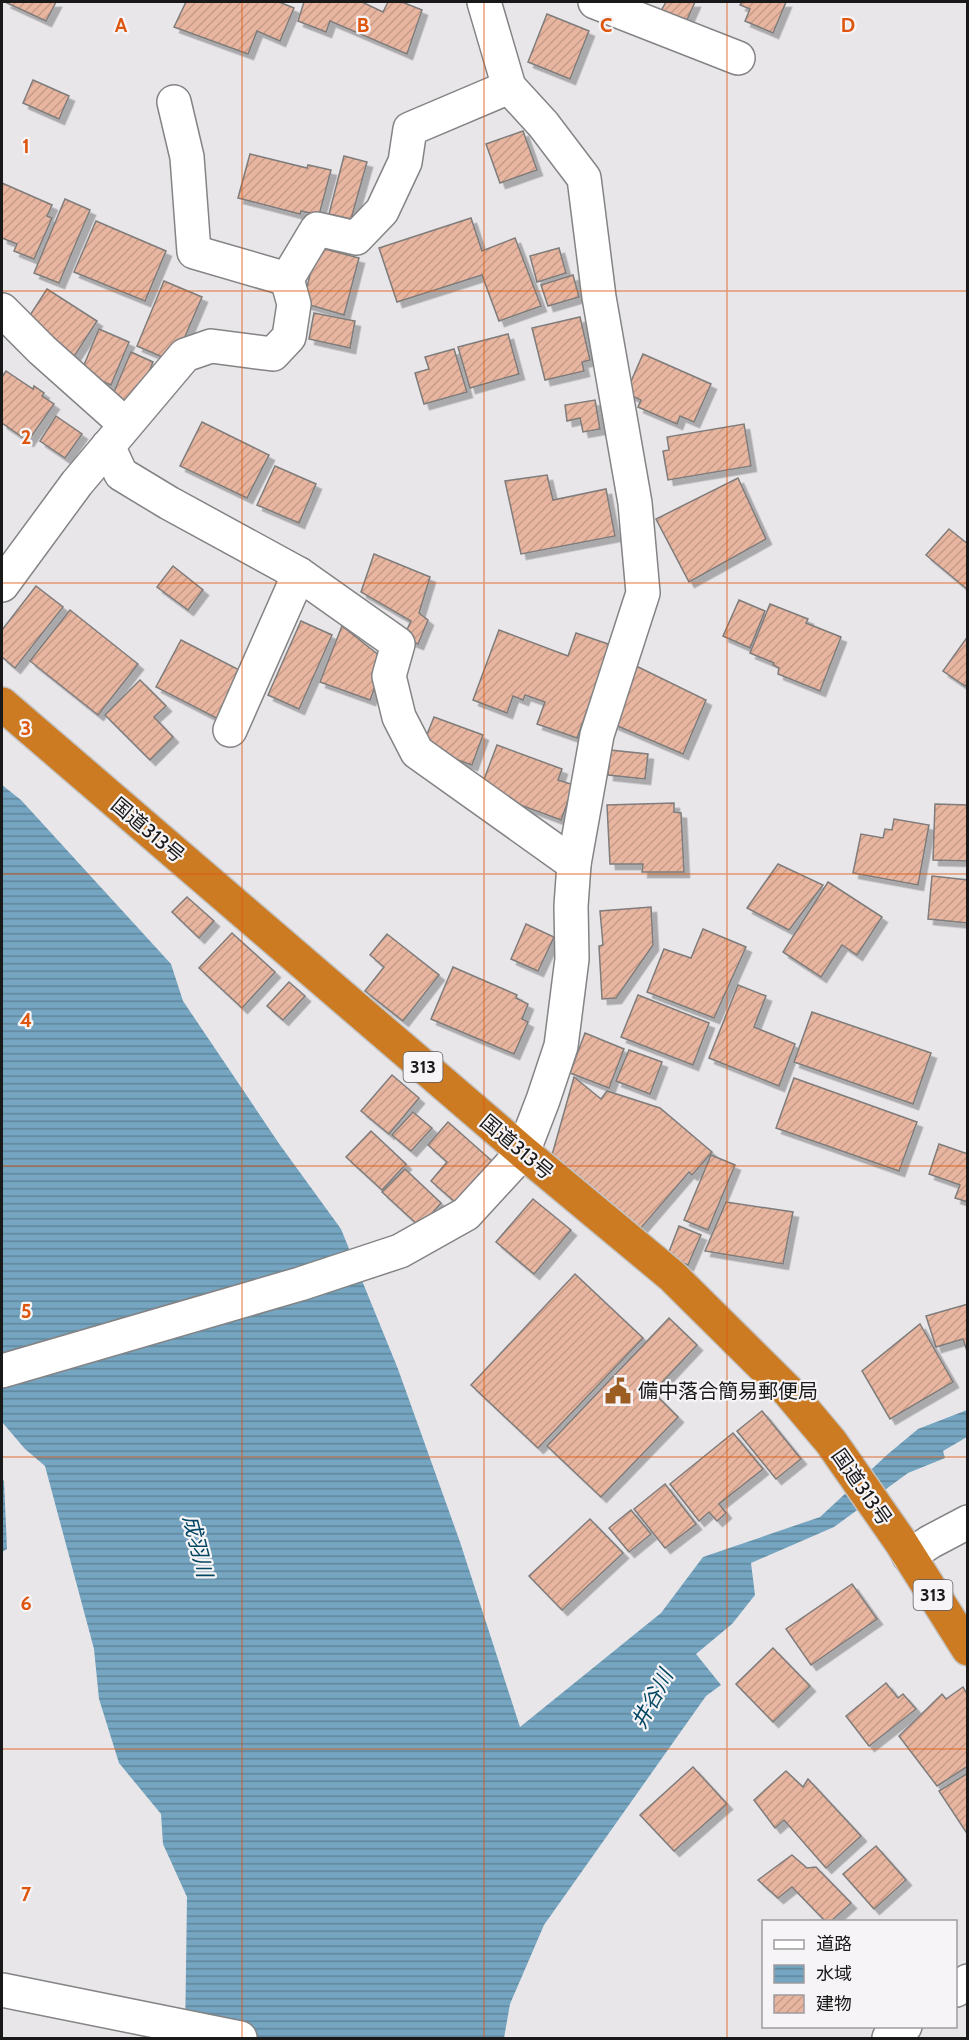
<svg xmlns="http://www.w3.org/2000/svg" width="969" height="2040" font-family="Cabin,'Noto Sans JP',sans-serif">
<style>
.water{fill:url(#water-rules)}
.building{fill:url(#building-hatch);stroke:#7f7c7b;stroke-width:1.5;filter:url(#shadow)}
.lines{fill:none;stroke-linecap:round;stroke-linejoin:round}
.minor-casing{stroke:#848385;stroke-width:36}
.highway-casing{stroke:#c3c3c3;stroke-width:36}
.minor{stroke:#fff;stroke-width:33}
.highway{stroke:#cc7b23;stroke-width:33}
.grid{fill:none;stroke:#de560d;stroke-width:1.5;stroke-opacity:0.55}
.labels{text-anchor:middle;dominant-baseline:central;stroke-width:4.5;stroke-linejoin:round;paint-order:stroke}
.shield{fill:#f6f4f6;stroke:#5c5b5c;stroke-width:1.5}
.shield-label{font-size:18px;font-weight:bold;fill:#1a191a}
.street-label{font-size:20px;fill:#1a191a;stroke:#f6f4f6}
.poi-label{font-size:20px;fill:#1a191a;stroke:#f6f4f6;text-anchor:start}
.water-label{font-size:21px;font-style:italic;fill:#044763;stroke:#f6f4f6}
.grid-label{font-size:20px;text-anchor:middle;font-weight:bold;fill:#de560d;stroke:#f6f4f6;stroke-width:4.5;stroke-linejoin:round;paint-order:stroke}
</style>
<defs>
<pattern id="water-rules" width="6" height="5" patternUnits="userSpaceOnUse" patternTransform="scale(1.5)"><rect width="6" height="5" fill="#75a5c1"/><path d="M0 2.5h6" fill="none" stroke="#5f869c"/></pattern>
<pattern id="building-hatch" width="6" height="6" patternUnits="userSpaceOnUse" patternTransform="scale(1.5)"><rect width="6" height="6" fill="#e8b6a0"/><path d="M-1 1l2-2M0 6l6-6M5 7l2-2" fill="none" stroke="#c69c89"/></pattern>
<filter id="shadow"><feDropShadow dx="5.5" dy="5.5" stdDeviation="0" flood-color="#0004"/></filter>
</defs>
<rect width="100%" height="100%" fill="#e8e6e9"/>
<g class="water">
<polygon points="2,785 21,800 171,964 183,1001 280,1145 341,1229 398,1369 460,1542 520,1727 661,1613 703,1557 820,1517 888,1454 918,1429 967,1410 967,1437 943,1451 945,1458 908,1473 834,1527 751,1563 755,1595 732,1624 696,1654 721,1685 706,1696 544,1925 510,2004 504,2038 185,2038 187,1897 163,1844 161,1814 119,1763 99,1699 94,1649 45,1466 25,1449 2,1422"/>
<polygon points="2,1476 4,1482 7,1549 2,1552"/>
</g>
<g class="building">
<polygon points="5,2 56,2 46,21"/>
<polygon points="186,2 279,2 294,8 280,41 257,31 248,54 174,27"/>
<polygon points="304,2 362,2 383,12 388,2 402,2 422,10 407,54 330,21 326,32 298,21"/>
<polygon points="666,2 695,2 686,22 661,11"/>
<polygon points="742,2 786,2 773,33 745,21 750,9 740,5"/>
<polygon points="547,14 589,31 570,79 528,62"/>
<polygon points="33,80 69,96 59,119 23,103"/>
<polygon points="523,131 537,170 500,183 486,144"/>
<polygon points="250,154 307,168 308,165 331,170 319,215 301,211 300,214 238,198"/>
<polygon points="344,156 367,162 351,219 329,214"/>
<polygon points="2,183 52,205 47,216 52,218 34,259 14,251 17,244 2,238"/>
<polygon points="65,199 90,210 59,283 34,273"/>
<polygon points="471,218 482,251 515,238 541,306 499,321 482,275 397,302 379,248"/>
<polygon points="96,221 166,251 145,301 74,272"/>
<polygon points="317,247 359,258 344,315 303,303"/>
<polygon points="559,248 566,273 537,282 530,256"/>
<polygon points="573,275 579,297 548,306 541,285"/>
<polygon points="164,281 202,297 174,362 137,346"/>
<polygon points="47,289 97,321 73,358 23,326"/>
<polygon points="314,313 355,321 350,348 309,339"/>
<polygon points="580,317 590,360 582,362 584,371 545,380 532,328"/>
<polygon points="99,329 129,342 111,385 81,372"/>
<polygon points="508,334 519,374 470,388 458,347"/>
<polygon points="454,349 467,392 424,404 415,373 429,369 425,357"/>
<polygon points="131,352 153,362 134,408 111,399"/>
<polygon points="643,354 711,384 694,422 680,416 677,424 638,407 641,400 626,393"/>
<polygon points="6,371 33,389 34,386 44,393 42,396 54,404 28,441 2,423 2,377"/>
<polygon points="595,400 600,429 583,432 580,418 567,421 565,405"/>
<polygon points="56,416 82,434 65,458 40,441"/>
<polygon points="202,422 269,455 247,498 180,466"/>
<polygon points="744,424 751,466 668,480 663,451 669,450 667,437"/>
<polygon points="275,466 316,484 299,523 257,505"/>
<polygon points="547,475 553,500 606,489 615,536 521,554 505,481"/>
<polygon points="738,478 766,539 689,582 656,519"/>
<polygon points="949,529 968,544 968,590 926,555"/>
<polygon points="374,554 430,577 419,613 428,620 418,644 403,638 411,621 361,592"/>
<polygon points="173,566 203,590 188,610 157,587"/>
<polygon points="36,586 63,607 15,668 2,657 2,630"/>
<polygon points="739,600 765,611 750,648 723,636"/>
<polygon points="770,604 808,619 806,623 841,637 820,691 778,674 779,668 773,665 774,663 750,653"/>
<polygon points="70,610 138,664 98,715 30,661"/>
<polygon points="301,621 332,635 299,709 268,695"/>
<polygon points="342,626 385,660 370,700 320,682"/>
<polygon points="499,630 568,656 576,633 611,645 577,738 537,724 545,702 525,695 523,700 513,696 507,713 473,700"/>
<polygon points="968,636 968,683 965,686 943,671"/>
<polygon points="181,640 249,675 226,723 156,687"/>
<polygon points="632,664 706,700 683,754 613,724"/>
<polygon points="140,680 166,706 154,717 173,737 150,760 105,715"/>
<polygon points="434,717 483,735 472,765 422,747"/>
<polygon points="497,745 562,769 558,780 574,785 561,820 480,790"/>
<polygon points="610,750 648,754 645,779 608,775"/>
<polygon points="674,803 674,812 681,813 684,872 642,872 643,864 610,864 607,805"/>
<polygon points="935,804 968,805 968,861 933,860"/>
<polygon points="894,819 929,825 918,885 853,873 861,834 883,838 885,829 892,830"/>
<polygon points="778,864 823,885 789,930 747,908"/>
<polygon points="932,876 968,880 968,923 928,919"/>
<polygon points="828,882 882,917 857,955 842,945 821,977 783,952"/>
<polygon points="187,897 214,921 199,938 172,912"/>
<polygon points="651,907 653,945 616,998 602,999 599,946 603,945 600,911"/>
<polygon points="526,924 554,937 538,971 511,959"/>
<polygon points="703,929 746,947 714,1018 647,992 664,949 691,958"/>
<polygon points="232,933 275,972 242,1008 199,968"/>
<polygon points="387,934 439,975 403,1021 365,991 384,967 370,955"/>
<polygon points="453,967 517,995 516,998 528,1004 522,1019 528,1022 514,1054 431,1019"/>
<polygon points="289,982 305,996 283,1020 267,1006"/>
<polygon points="738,985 766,996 754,1027 795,1044 779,1086 709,1058"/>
<polygon points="638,995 709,1023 693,1065 621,1037"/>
<polygon points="812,1012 931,1053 913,1104 794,1062"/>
<polygon points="585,1033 624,1049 609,1088 570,1073"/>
<polygon points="629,1050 662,1062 650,1094 616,1081"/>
<polygon points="392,1075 419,1098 389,1134 361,1111"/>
<polygon points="574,1077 601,1099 607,1091 660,1108 712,1152 692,1175 689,1172 640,1229 552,1155"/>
<polygon points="794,1078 917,1122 899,1171 776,1128"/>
<polygon points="413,1112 432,1128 411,1151 392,1135"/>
<polygon points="448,1122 492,1161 455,1202 431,1181 447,1162 428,1145"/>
<polygon points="371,1131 406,1164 382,1190 346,1157"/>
<polygon points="939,1144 968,1154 968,1202 955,1198 960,1185 929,1174"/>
<polygon points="711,1155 735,1165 708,1230 684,1220"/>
<polygon points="405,1169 441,1203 420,1227 382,1192"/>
<polygon points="533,1199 571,1230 534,1274 496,1242"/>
<polygon points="726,1202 793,1212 783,1264 705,1251"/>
<polygon points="679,1226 701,1235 688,1265 667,1257"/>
<polygon points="575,1274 643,1338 538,1448 471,1385"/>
<polygon points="968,1304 968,1354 963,1339 936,1347 926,1316"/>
<polygon points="669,1318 697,1345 653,1392 678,1417 601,1497 547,1446"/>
<polygon points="920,1324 953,1382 890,1419 862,1371"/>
<polygon points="762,1411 801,1459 776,1479 737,1431"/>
<polygon points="733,1433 763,1469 719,1504 726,1513 717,1521 709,1512 699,1521 670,1484"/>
<polygon points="665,1484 696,1524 665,1548 634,1509"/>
<polygon points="631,1510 651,1534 629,1552 609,1528"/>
<polygon points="590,1519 623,1553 562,1610 529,1576"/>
<polygon points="852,1584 877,1619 811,1665 786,1629"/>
<polygon points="773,1648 810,1686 773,1722 736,1684"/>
<polygon points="886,1683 898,1698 903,1694 916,1709 869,1746 846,1716"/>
<polygon points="963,1687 968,1696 968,1766 937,1786 899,1736 942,1694 946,1699"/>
<polygon points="693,1767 727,1804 674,1851 640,1815"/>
<polygon points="786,1771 803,1787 808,1779 861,1836 826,1868 784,1820 775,1828 754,1800"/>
<polygon points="968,1773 968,1835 939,1791"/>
<polygon points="876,1846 906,1880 874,1909 843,1874"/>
<polygon points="792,1855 807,1868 816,1867 851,1903 830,1922 826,1922 792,1887 778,1898 758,1880"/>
</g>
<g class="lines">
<g class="minor-casing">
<g id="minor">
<polyline points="595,2 738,58"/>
<polyline points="174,102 187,157 194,252 287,279 317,229 356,238 382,211 405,162 410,129 509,87"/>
<polyline points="2,310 42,350 125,424"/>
<polyline points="108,446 121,474 169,503 299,574 398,644 389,676 399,717 417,752 574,864"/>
<polyline points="2,585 77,483 185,355 211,346 273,354 289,337 294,304 287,279"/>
<polyline points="230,730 299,574"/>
<polyline points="2,1371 300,1284 400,1251 466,1214 523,1152 543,1100 561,1046 572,959 571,906 574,864 597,735 643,593 635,503 599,297 584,178 543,124 509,87 484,2"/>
<polyline points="909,1556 930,1542 968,1522"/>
<polyline points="2,1990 240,2038"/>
<polyline points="956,1990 968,1981"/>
<polyline points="889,2038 905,2026"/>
</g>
</g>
<g class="highway-casing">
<polyline id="highway" points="2,704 523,1152 672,1276 788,1391 831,1442 900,1541 968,1649"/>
</g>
<use href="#minor" class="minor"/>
<use href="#highway" class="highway"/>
</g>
<path class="grid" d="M 242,2 L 242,2038M 484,2 L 484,2038M 727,2 L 727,2038M 2,291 L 968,291M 2,583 L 968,583M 2,874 L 968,874M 2,1166 L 968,1166M 2,1457 L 968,1457M 2,1749 L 968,1749"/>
<defs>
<g id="civic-bare" transform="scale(2.07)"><path d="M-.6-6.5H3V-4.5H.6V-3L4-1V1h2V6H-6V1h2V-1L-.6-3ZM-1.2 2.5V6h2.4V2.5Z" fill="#9b5d21" stroke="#f6f4f6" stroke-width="2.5" paint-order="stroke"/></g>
</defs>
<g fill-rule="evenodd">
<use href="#civic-bare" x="618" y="1391"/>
</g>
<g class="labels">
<g class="shield">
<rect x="403.5" y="1052" width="39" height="30" rx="4.5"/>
<rect x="913.5" y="1580" width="39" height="30" rx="4.5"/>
</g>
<g class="shield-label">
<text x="423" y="1067">313</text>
<text x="933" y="1595">313</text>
</g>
<g class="street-label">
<text transform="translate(148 830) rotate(40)">国道313号</text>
<text transform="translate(517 1147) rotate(40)">国道313号</text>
<text transform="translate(862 1487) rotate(55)">国道313号</text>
</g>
<g class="poi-label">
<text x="638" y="1391">備中落合簡易郵便局</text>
</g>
<g class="water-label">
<text transform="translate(198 1546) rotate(76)">成羽川</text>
<text transform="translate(652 1699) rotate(-62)">井谷川</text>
</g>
</g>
<g class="grid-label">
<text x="121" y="32">A</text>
<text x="363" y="32">B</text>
<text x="606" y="32">C</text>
<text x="848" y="32">D</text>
<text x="26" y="153">1</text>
<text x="26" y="444">2</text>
<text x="26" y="735">3</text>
<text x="26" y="1027">4</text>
<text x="26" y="1318">5</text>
<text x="26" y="1610">6</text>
<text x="26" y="1901">7</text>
</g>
<rect width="969" height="2040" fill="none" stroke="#1a191a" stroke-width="6"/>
<rect x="762" y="1920" width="195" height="108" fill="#f6f4f6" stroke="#9e9c9e" stroke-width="1.5"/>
<rect x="774" y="1940" width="30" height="9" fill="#ffffff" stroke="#9e9c9e" stroke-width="1.5"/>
<text x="816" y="1950" font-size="18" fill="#1a191a">道路</text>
<rect x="774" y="1965" width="30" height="18" fill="url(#water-rules)" stroke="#9e9c9e" stroke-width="1.5"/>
<text x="816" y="1980" font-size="18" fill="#1a191a">水域</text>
<rect x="774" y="1995" width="30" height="18" fill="url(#building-hatch)" stroke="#9e9c9e" stroke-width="1.5"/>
<text x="816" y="2010" font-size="18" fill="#1a191a">建物</text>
</svg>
